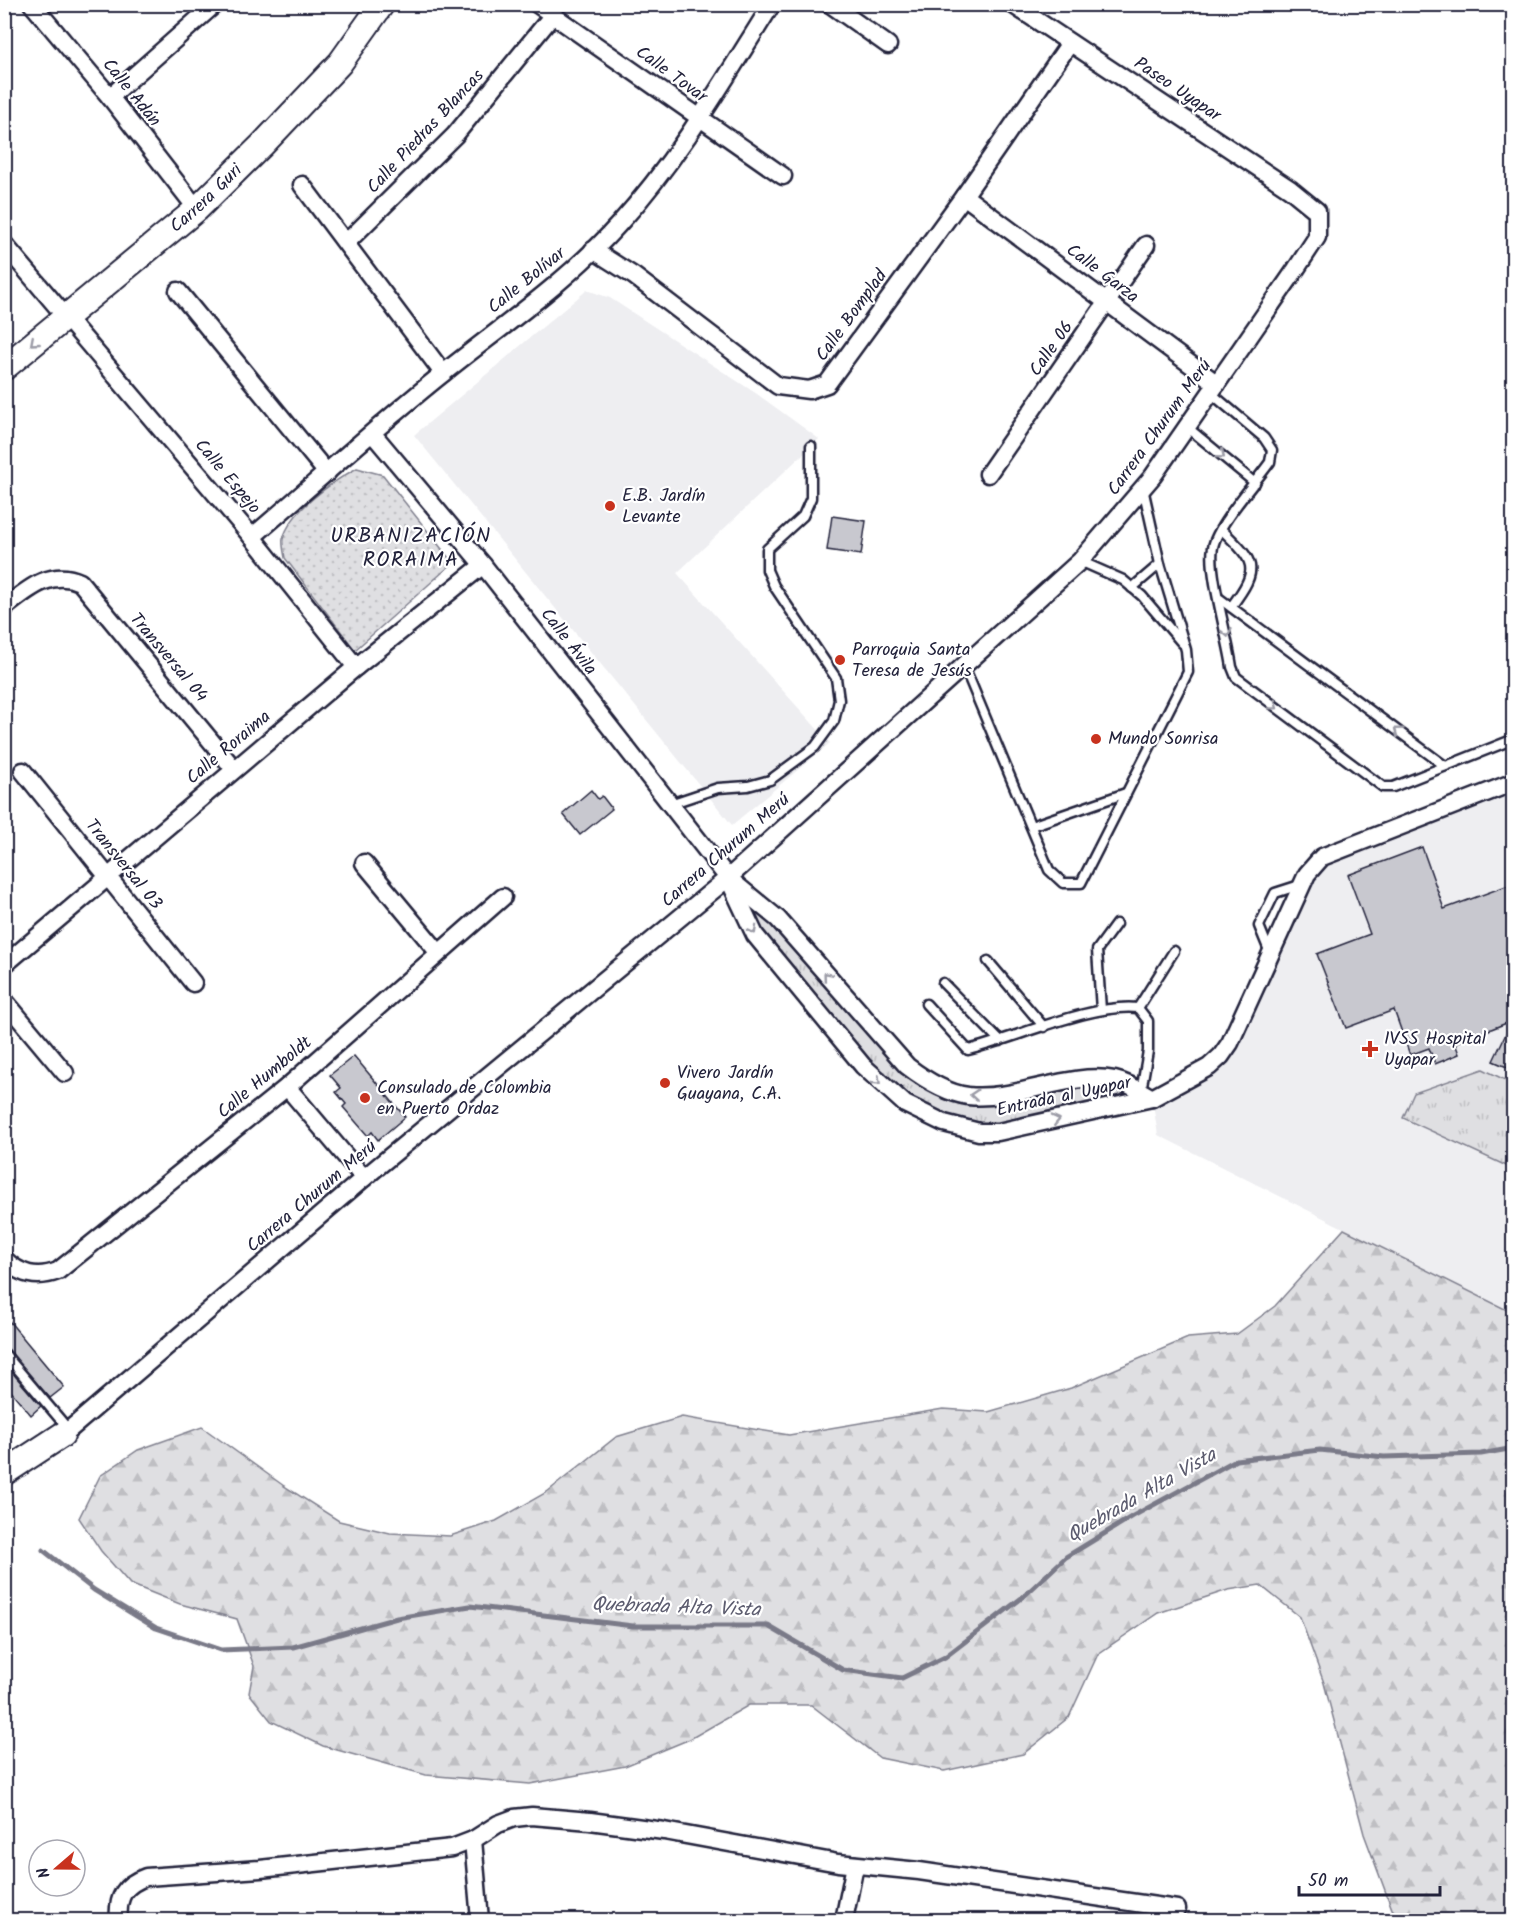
<svg xmlns="http://www.w3.org/2000/svg" width="1518" height="1925" font-family="Kalam,sans-serif">
<style>
.built{fill:#eeeef1}
.grass{fill:url(#grass-tufts);stroke:#80808e;stroke-width:1.5}
.forest{fill:url(#forest-firs);stroke:#80808e;stroke-width:1.5}
.park{fill:url(#park-dots);stroke:#80808e;stroke-width:1.5}
.lines{fill:none;stroke-linecap:round;stroke-linejoin:round}
.stream{stroke:#7a7a88;stroke-width:5}
.building{fill:#c8c8cf;stroke:#22223b;stroke-width:1.5}
.lane-casing{stroke:#22223b;stroke-width:13}
.street-casing{stroke:#22223b;stroke-width:21}
.secondary-casing{stroke:#22223b;stroke-width:28}
.lane{stroke:#fff;stroke-width:8}
.street{stroke:#fff;stroke-width:16}
.secondary{stroke:#fff;stroke-width:24}
.oneway{stroke:#9c9ca7}
.poi-dot{fill:#c8321e;stroke:#fff;stroke-width:2}
.labels{text-anchor:middle;dominant-baseline:central;stroke-width:4.5;stroke-linejoin:round;paint-order:stroke}
.street-label{font-size:18px;fill:#22223b;stroke:#fff}
.poi-label{font-size:18px;fill:#22223b;stroke:#fff;text-anchor:start}
.water-label{font-size:20px;font-style:italic;fill:#5c5c6f;stroke:#fff}
.quarter-label{font-size:21px;letter-spacing:1.5px;fill:#22223b;stroke:#fff}
</style>
<defs>
<pattern id="grass-tufts" width="24" height="20" patternUnits="userSpaceOnUse" patternTransform="scale(1.5)"><rect width="24" height="20" fill="#dfdfe2"/><path d="M3 7l-1-3M5 7V3M7 7l1-3M15 17l-1-3M17 17v-4M19 17l1-3" fill="none" stroke="#bfbfc3"/></pattern>
<pattern id="forest-firs" width="22" height="20" patternUnits="userSpaceOnUse" patternTransform="scale(1.5)"><rect width="22" height="20" fill="#dfdfe2"/><path d="M5 1l3.5 6h-7zM16 11l3.5 6h-7z" fill="#bfbfc3"/></pattern>
<pattern id="park-dots" width="8" height="8" patternUnits="userSpaceOnUse" patternTransform="scale(1.5)"><rect width="8" height="8" fill="#dfdfe2"/><path d="M2 2h.1M6 6h.1" fill="none" stroke="#bfbfc3" stroke-width="1.8" stroke-linecap="round"/></pattern>
</defs>
<rect width="100%" height="100%" fill="#fff"/>
<filter id="ink" filterUnits="userSpaceOnUse"><feTurbulence type="fractalNoise" baseFrequency=".0167" numOctaves="2"/><feDisplacementMap in="SourceGraphic" scale="12" xChannelSelector="R" yChannelSelector="G"/><feConvolveMatrix kernelMatrix="1 2 1 2 8 2 1 2 1" color-interpolation-filters="sRGB"/></filter>
<g filter="url(#ink)">
<g class="built">
<polygon points="587,290 610,298 757,394 819,439 677,573 830,743 732,825 414,435"/>
<polygon points="1513,785 1513,1313 1158,1135 1152,1098 1209,1067 1315,866"/>
</g>
<g class="grass">
<polygon points="728,878 891,1051 966,1096 1088,1079 1152,1098 998,1132 905,1104 755,935"/>
<polygon points="1483,1069 1513,1084 1513,1169 1403,1118 1414,1093"/>
</g>
<polygon class="forest" points="1344,1229 1513,1313 1513,1920 1402,1920 1392,1909 1364,1834 1324,1683 1300,1617 1260,1585 1228,1590 1158,1613 1098,1654 1069,1717 1023,1754 944,1771 880,1758 811,1705 749,1705 690,1739 625,1766 530,1784 426,1775 323,1746 271,1721 249,1693 254,1666 237,1619 180,1604 130,1584 101,1551 79,1518 100,1476 138,1450 202,1427 284,1486 339,1521 390,1533 450,1536 496,1521 547,1492 616,1437 682,1417 789,1435 943,1409 988,1412 1071,1388 1188,1338 1237,1334 1275,1306"/>
<path class="park" d="M 357,468 L 383,475 L 453,563 L 355,650 L 285,558 C 284,552 282,544 283,539 C 291,510 332,482 357,468 Z"/>
<g class="lines">
<polyline class="stream" points="43,1550 94,1590 156,1628 221,1650 293,1647 397,1618 470,1606 633,1626 768,1626 843,1670 902,1678 945,1657 1023,1597 1066,1557 1133,1516 1236,1460 1320,1450 1384,1457 1481,1454 1514,1448"/>
</g>
<g class="building">
<polygon points="832,516 866,521 861,555 827,550"/>
<polygon points="591,790 598,799 602,796 612,809 580,835 563,814"/>
<polygon points="1422,847 1444,909 1514,883 1514,1070 1493,1061 1512,1021 1455,1043 1459,1054 1435,1064 1429,1048 1410,1055 1394,1010 1346,1028 1317,954 1370,934 1348,875"/>
<polygon points="354,1056 405,1117 378,1140 372,1132 368,1136 343,1107 346,1104 336,1092 341,1088 330,1075"/>
<polygon points="4,1315 64,1387 50,1398 4,1347"/>
<polygon points="4,1363 41,1406 31,1415 4,1383"/>
</g>
<g class="lines">
<g class="lane-casing">
<g id="lane">
<path d="M 1211,393 L 1264,438 L 1272,450 L 1270,462 C 1256,482 1217,525 1213,547 C 1208,571 1228,638 1232,667 L 1236,677 L 1383,787 L 1393,787 L 1514,739"/>
<polyline points="1187,427 1255,483"/>
<path d="M 1221,529 C 1255,562 1261,567 1231,607"/>
<polyline points="1080,561 1123,580 1142,596 1182,643"/>
<polyline points="1132,588 1160,564"/>
<polyline points="1220,599 1445,766"/>
<polyline points="964,666 1049,870 1063,883 1081,883 1188,672 1186,650 1160,564 1143,488"/>
<polyline points="670,804 718,788 748,786 770,780 815,747 834,721 839,700 836,678 774,586 767,570 767,549 803,516 811,498 811,446"/>
<polyline points="1031,826 1126,793"/>
<polyline points="1270,953 1259,926 1275,893 1303,884"/>
<polyline points="988,961 1044,1027"/>
<polyline points="943,983 1000,1041"/>
<path d="M 926,1004 L 968,1050 C 1016,1038 1092,1003 1138,1008 L 1148,1021 L 1148,1051 L 1141,1091"/>
<polyline points="1138,1008 1174,951"/>
<polyline points="1101,1010 1097,950 1116,924"/>
<polyline points="4,1353 69,1430"/>
</g>
</g>
<g class="street-casing">
<g id="street">
<polyline points="32,4 110,97 197,209"/>
<polyline points="537,4 783,176"/>
<polyline points="830,4 888,45"/>
<polyline points="110,97 215,4"/>
<polyline points="302,185 443,373"/>
<polyline points="964,196 1217,384"/>
<polyline points="346,243 455,135 552,16"/>
<polyline points="4,244 252,537 356,667"/>
<polyline points="593,250 634,276 778,386 809,390 827,384 964,196 1070,43"/>
<polyline points="178,291 327,473"/>
<path d="M 373,434 L 483,565 L 728,878 L 778,919 L 907,1066 C 924,1079 946,1093 968,1096 C 1017,1101 1068,1071 1115,1080 C 1129,1083 1140,1091 1152,1098"/>
<polyline points="988,474 1146,245"/>
<path d="M 252,537 C 317,482 379,424 446,371 C 505,324 568,281 619,224 C 679,158 724,80 772,4"/>
<path d="M 4,608 C 26,591 50,568 80,582 L 234,769"/>
<polyline points="23,771 193,983"/>
<polyline points="364,863 438,952"/>
<polyline points="731,884 755,935 863,1066 905,1104 944,1123 979,1132 998,1132 1152,1098 1209,1067 1221,1056 1230,1043 1307,874 1322,857 1514,782"/>
<polyline points="4,965 356,667 483,565"/>
<polyline points="4,1000 65,1073"/>
<polyline points="287,1087 364,1178"/>
<path d="M 4,1259 C 20,1275 37,1279 58,1271 L 287,1087 L 503,897"/>
<polyline points="55,1442 364,1178 728,878 1080,561 1153,476 1296,269 1317,237 1317,211 1290,189 1012,4"/>
<polyline points="473,1840 480,1920"/>
<path d="M 119,1920 C 117,1898 123,1885 146,1877 L 260,1869 L 452,1848 L 473,1840 L 498,1824 L 514,1818 L 532,1816 L 590,1821 L 664,1831 L 838,1863 L 919,1871 L 1177,1909"/>
<polyline points="844,1920 855,1865"/>
</g>
</g>
<g class="secondary-casing">
<g id="secondary">
<path id="s1" d="M 4,368 L 197,209 L 262,145 L 340,63 L 382,4"/>
<polyline points="4,1473 62,1435"/>
</g>
</g>
<use href="#lane" class="lane"/>
<use href="#street" class="street"/>
<use href="#secondary" class="secondary"/>
</g>
<defs><path id="oneway-chevron" d="M-2-3.5L2.5 0L-2 3.5" fill="none" stroke-width="1.6" stroke-linecap="round" stroke-linejoin="round" transform="scale(1.5)"/></defs>
<g class="oneway">
<use href="#oneway-chevron" transform="translate(34 342) rotate(139)"/>
<use href="#oneway-chevron" transform="translate(1221 455) rotate(40)"/>
<use href="#oneway-chevron" transform="translate(1227 633) rotate(78)"/>
<use href="#oneway-chevron" transform="translate(1274 706) rotate(37)"/>
<use href="#oneway-chevron" transform="translate(1398 731) rotate(-143)"/>
<use href="#oneway-chevron" transform="translate(753 930) rotate(61)"/>
<use href="#oneway-chevron" transform="translate(827 976) rotate(-130)"/>
<use href="#oneway-chevron" transform="translate(877 1081) rotate(44)"/>
<use href="#oneway-chevron" transform="translate(974 1095) rotate(-176)"/>
<use href="#oneway-chevron" transform="translate(1056 1120) rotate(-13)"/>
</g>
</g>
<g class="poi-dot">
<circle cx="610" cy="506" r="6"/>
<circle cx="840" cy="660" r="6"/>
<circle cx="1096" cy="739" r="6"/>
<path d="M1367 1040h6v6h6v6h-6v6h-6v-6h-6v-6h6z"/>
<circle cx="665" cy="1083" r="6"/>
<circle cx="365" cy="1098" r="6"/>
</g>
<g class="labels">
<g class="street-label">
<text transform="translate(671 75) rotate(36)">Calle Tovar</text>
<text transform="translate(1177 90) rotate(34)">Paseo Uyapar</text>
<text transform="translate(131 93) rotate(51)">Calle Adán</text>
<text transform="translate(426 132) rotate(-47)">Calle Piedras Blancas</text>
<text stroke="none"><textPath href="#s1" startOffset="264">Carrera Guri</textPath></text>
<text transform="translate(1102 274) rotate(37)">Calle Garza</text>
<text transform="translate(527 281) rotate(-39)">Calle Bolívar</text>
<text transform="translate(852 316) rotate(-54)">Calle Bomplad</text>
<text transform="translate(1052 349) rotate(-55)">Calle 06</text>
<text transform="translate(1160 428) rotate(-54)">Carrera Churum Merú</text>
<text transform="translate(227 477) rotate(50)">Calle Espejo</text>
<text transform="translate(568 642) rotate(52)">Calle Ávila</text>
<text transform="translate(168 658) rotate(50)">Transversal 04</text>
<text transform="translate(229 748) rotate(-40)">Calle Roraima</text>
<text transform="translate(726 851) rotate(-41)">Carrera Churum Merú</text>
<text transform="translate(123 865) rotate(51)">Transversal 03</text>
<text transform="translate(265 1078) rotate(-40)">Calle Humboldt</text>
<text transform="translate(1064 1097) rotate(-12)">Entrada al Uyapar</text>
<text transform="translate(312 1197) rotate(-40)">Carrera Churum Merú</text>
</g>
<g class="poi-label">
<text x="622" y="496">E.B. Jardín<tspan x="622" dy="21">Levante</tspan></text>
<text x="852" y="650">Parroquia Santa<tspan x="852" dy="21">Teresa de Jesús</tspan></text>
<text x="1108" y="739">Mundo Sonrisa</text>
<text x="1384" y="1039">IVSS Hospital<tspan x="1384" dy="21">Uyapar</tspan></text>
<text x="677" y="1073">Vivero Jardín<tspan x="677" dy="21">Guayana, C.A.</tspan></text>
<text x="377" y="1088">Consulado de Colombia<tspan x="377" dy="21">en Puerto Ordaz</tspan></text>
</g>
<g class="water-label">
<text transform="translate(1142 1496) rotate(-30)">Quebrada Alta Vista</text>
<text transform="translate(676 1608) rotate(2)">Quebrada Alta Vista</text>
</g>
<g class="quarter-label">
<text x="411" y="536">URBANIZACIÓN<tspan x="411" dy="24">RORAIMA</tspan></text>
</g>
</g>
<rect width="1518" height="1925" fill="none" stroke="#fff" stroke-width="24"/>
<rect x="12" y="12" width="1494" height="1901" fill="none" stroke="#22223b" stroke-width="2" filter="url(#ink)"/>
<g transform="translate(57 1868) rotate(250)"><circle r="28" fill="#ffffff" stroke="#a7a7b1" stroke-width="1.5"/>
<path d="M0-4.5L10 22L0 15L-10 22Z" fill="#c8321e"/>
<text y="-9" font-size="16" font-weight="bold" text-anchor="middle" fill="#22223b">N</text>
</g>
<path d="M1299 1886v9h141v-9" fill="none" stroke="#22223b" stroke-width="3"/>
<text x="1308" y="1886" font-size="18" fill="#22223b" stroke="#ffffff" stroke-width="4.5" paint-order="stroke">50 m</text>
</svg>
